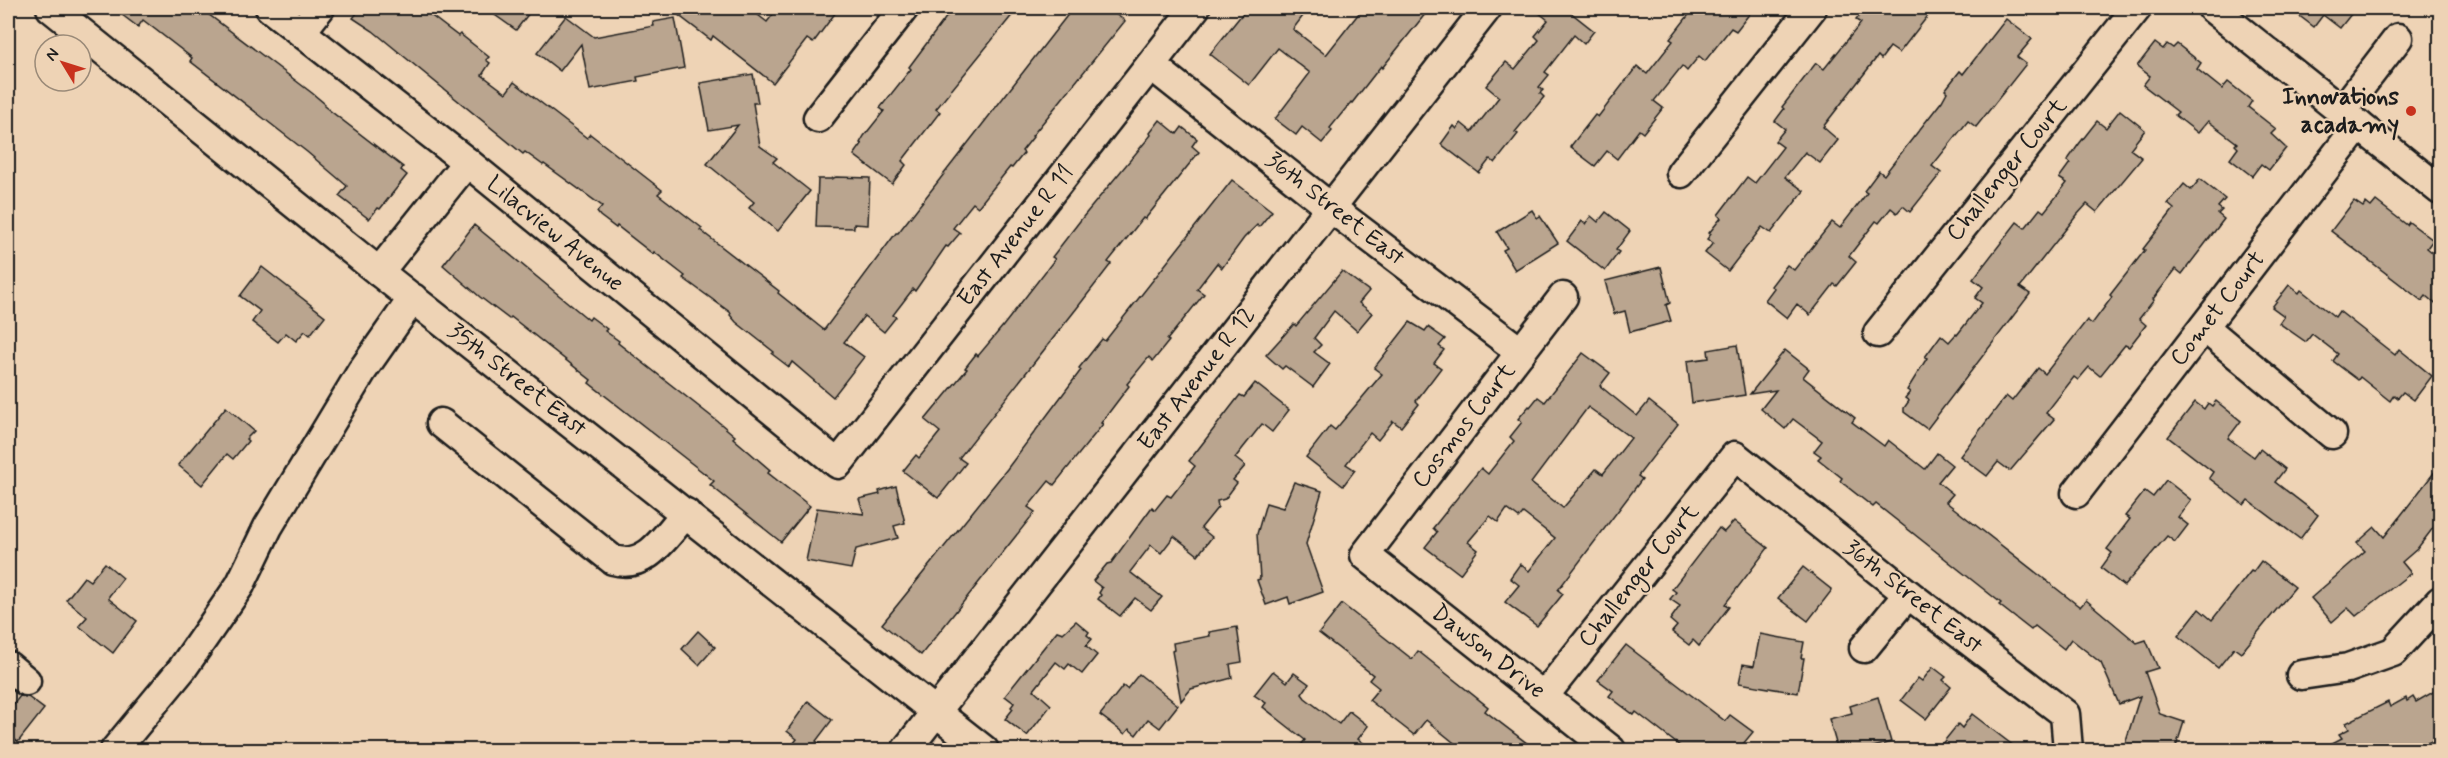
<svg xmlns="http://www.w3.org/2000/svg" width="2448" height="758" font-family="Mynerve,sans-serif">
<style>
.building{fill:#baa58f;stroke:#1c1c1c;stroke-width:1.5;fill-rule:evenodd}
.lines{fill:none;stroke-linecap:round;stroke-linejoin:round}
.minor-casing{stroke:#1c1c1c;stroke-width:33}
.minor{stroke:#eed3b5;stroke-width:28}
.poi-dot{fill:#c8321e;stroke:#eed3b5;stroke-width:2}
.labels{text-anchor:middle;dominant-baseline:central;stroke-width:4.5;stroke-linejoin:round;paint-order:stroke}
.poi-label{font-size:24px;font-weight:bold;fill:#1c1c1c;stroke:#eed3b5;text-anchor:end}
.street-label{font-size:24px;fill:#1c1c1c;stroke:#eed3b5}
</style>
<rect width="100%" height="100%" fill="#eed3b5"/>
<filter id="ink" filterUnits="userSpaceOnUse"><feTurbulence type="fractalNoise" baseFrequency=".0167" numOctaves="2"/><feDisplacementMap in="SourceGraphic" scale="12" xChannelSelector="R" yChannelSelector="G"/><feConvolveMatrix kernelMatrix="1 2 1 2 8 2 1 2 1" color-interpolation-filters="sRGB"/></filter>
<g filter="url(#ink)">
<g class="building">
<polygon points="113,8 200,8 312,93 325,104 324,106 403,167 401,170 407,175 380,209 378,208 369,219 339,196 347,186 307,152 190,61 192,58 143,20 138,27"/>
<polygon points="361,8 421,8 458,36 460,34 489,57 486,60 490,63 482,75 506,93 514,82 587,138 590,134 662,190 658,194 702,228 700,230 779,291 778,293 824,330 896,233 898,233 1073,8 1107,8 1125,21 1032,136 1033,137 1022,151 1024,153 1012,168 1010,167 978,207 973,203 953,228 960,233 948,247 946,246 915,291 913,289 893,315 896,317 884,332 864,316 844,342 864,357 833,397 792,362 789,367 772,354 774,352 736,322 730,315 731,313 683,278 685,276 654,252 653,254 617,226 616,228 600,216 597,212 602,206 544,164 543,165 525,152 523,154 373,31 353,18"/>
<polygon points="485,8 533,8 516,30"/>
<polygon points="669,8 749,8 767,22 778,8 839,8 813,43 807,39 773,83 713,36 711,40"/>
<polygon points="953,8 1018,8 936,109 940,112 902,161 906,165 892,184 854,155 862,144 860,143 864,136 884,111 880,108 911,69 909,67"/>
<polygon points="1247,8 1309,8 1293,29 1326,55 1363,8 1430,8 1382,68 1381,66 1352,103 1351,102 1330,128 1332,131 1322,143 1302,127 1296,135 1275,119 1310,73 1278,48 1249,85 1210,54"/>
<polygon points="1533,8 1565,8 1594,31 1584,44 1574,35 1545,72 1549,75 1539,87 1543,90 1540,93 1544,97 1515,132 1518,134 1495,163 1490,159 1479,173 1441,144 1454,126 1457,129 1461,123 1472,132 1499,97 1486,86 1506,62 1515,69 1539,40 1535,36 1548,20"/>
<polygon points="1694,8 1754,8 1736,31 1731,28 1705,61 1699,56 1687,71 1682,66 1654,101 1663,108 1643,133 1639,130 1617,159 1607,151 1595,166 1570,147 1595,115 1598,117 1637,66 1647,74 1673,41 1670,39"/>
<polygon points="1866,8 1934,8 1899,53 1890,47 1881,59 1878,56 1823,127 1838,140 1820,163 1805,152 1785,177 1804,191 1771,233 1762,227 1728,271 1705,253 1713,243 1707,239 1711,234 1709,233 1721,218 1718,215 1747,177 1755,183 1783,147 1775,141 1785,129 1775,121 1784,109 1782,107 1816,63 1824,69 1861,23 1856,20"/>
<polygon points="2289,8 2356,8 2340,28 2323,15 2314,27"/>
<polygon points="566,16 594,37 654,26 653,22 675,18 684,68 637,77 638,81 590,90 581,44 560,71 537,53"/>
<polygon points="2006,19 2032,39 2017,57 2026,64 1976,127 1968,121 1932,166 1941,173 1910,212 1903,206 1897,213 1891,208 1879,223 1876,221 1849,256 1856,262 1837,286 1834,284 1810,315 1797,304 1787,318 1765,300 1774,288 1771,286 1787,265 1794,270 1832,222 1840,228 1867,193 1864,191 1879,171 1884,175 1942,101 1947,92 1945,90 1960,71 1963,74"/>
<polygon points="2155,43 2163,49 2167,44 2173,48 2177,44 2201,63 2197,69 2222,89 2228,82 2252,101 2248,107 2276,129 2271,134 2286,148 2269,170 2261,164 2252,176 2230,159 2238,148 2235,145 2237,143 2208,121 2198,133 2175,115 2178,112 2143,85 2150,76 2137,66"/>
<polygon points="753,74 758,103 753,103 760,146 777,158 773,162 810,191 778,231 749,208 754,202 707,164 738,125 709,130 700,83"/>
<polygon points="2120,110 2145,130 2130,149 2142,158 2097,212 2087,204 2077,215 2020,287 2030,294 1927,429 1904,412 1904,408 1909,401 1905,398 1910,392 1907,390 1927,358 1925,357 1941,335 1949,342 1956,334 1957,335 1982,303 1975,298 1983,287 1973,279 2017,222 2025,228 2040,209 2044,212 2067,183 2059,178 2070,163 2067,161 2079,144 2097,121 2106,128"/>
<polygon points="1160,120 1177,134 1182,127 1197,139 1192,146 1199,152 1145,219 1143,218 1108,262 1111,264 1077,308 959,458 966,463 938,498 903,471 916,455 919,458 940,432 925,420 967,369 965,368 976,354 978,356 1003,326 1055,259 1052,257 1083,217 1151,135 1150,133"/>
<polygon points="836,177 870,178 868,225 854,224 854,228 816,227 818,179 831,179"/>
<polygon points="2200,179 2225,199 2218,207 2222,210 2218,214 2224,219 2182,274 2176,269 2153,299 2154,300 2139,319 2146,325 2129,347 2125,345 2100,376 2089,367 2078,380 2074,377 2046,413 2054,419 2010,471 1998,462 1987,476 1960,456 2006,396 2012,401 2038,368 2045,374 2087,320 2092,324 2112,297 2110,295 2145,250 2143,249 2174,209 2168,204 2184,184 2191,190"/>
<polygon points="1232,180 1272,211 1259,227 1257,225 1244,238 1222,268 1217,263 1197,289 1204,294 1167,340 1169,341 1153,361 1149,357 1127,384 1129,386 1101,423 1103,424 1054,485 1049,481 1028,507 1035,512 921,655 882,624 1007,469 1081,370 1079,368 1102,339 1105,341"/>
<polygon points="2354,201 2363,207 2366,203 2371,207 2376,201 2407,225 2409,222 2433,240 2427,248 2440,259 2440,308 2426,296 2422,301 2331,231"/>
<polygon points="1532,210 1537,218 1540,216 1558,243 1515,270 1503,250 1507,248 1497,232"/>
<polygon points="1606,212 1630,231 1616,250 1619,252 1605,271 1567,241 1582,221 1585,224 1591,216 1598,222"/>
<polygon points="474,225 589,320 591,317 607,329 605,331 619,341 618,343 721,424 735,436 733,438 770,470 768,473 810,506 781,542 710,485 714,481 589,383 591,380 511,317 509,319 480,297 443,265"/>
<polygon points="262,267 325,316 310,335 305,331 296,341 286,333 278,342 252,322 260,311 240,296"/>
<polygon points="1661,267 1670,303 1666,305 1671,321 1630,332 1625,311 1614,314 1605,281"/>
<polygon points="1342,271 1369,291 1359,303 1372,313 1357,331 1334,311 1314,338 1321,345 1314,352 1330,364 1313,387 1285,366 1282,369 1266,355 1294,324 1296,326"/>
<polygon points="2289,285 2299,293 2301,290 2335,317 2339,311 2395,355 2399,349 2432,376 2414,400 2403,392 2398,398 2394,395 2390,401 2360,377 2358,380 2333,361 2338,354 2312,334 2306,342 2279,323 2284,316 2272,307"/>
<polygon points="1410,322 1425,331 1428,327 1445,339 1439,346 1444,350 1434,363 1441,368 1416,401 1419,404 1401,427 1393,421 1378,440 1370,433 1346,464 1355,470 1343,486 1306,457 1330,426 1335,430 1382,374 1374,368"/>
<polygon points="1737,345 1745,395 1692,403 1687,361 1709,358 1708,350"/>
<polygon points="1785,350 1809,369 1803,377 1855,418 1852,422 1884,446 1888,440 1925,469 1937,453 1952,465 1938,482 1953,494 1946,502 2080,607 2086,600 2137,643 2146,640 2158,668 2145,672 2160,714 2184,722 2175,750 2123,750 2140,696 2119,704 2101,663 2071,639 2064,649 2035,626 2031,630 1999,605 2001,603 1876,504 1873,507 1840,481 1842,478 1818,459 1821,456 1814,451 1822,441 1793,419 1785,429 1761,409 1776,390 1750,394"/>
<path d="M 1583,353 L 1610,373 L 1600,386 L 1637,416 L 1649,401 L 1678,424 L 1638,476 L 1642,479 L 1558,590 L 1563,594 L 1537,626 L 1505,602 L 1519,585 L 1510,578 L 1520,564 L 1529,571 L 1555,538 L 1523,513 L 1519,518 L 1507,509 L 1498,522 L 1490,516 L 1468,542 L 1478,550 L 1460,574 L 1425,547 L 1437,532 L 1433,528 L 1481,468 L 1488,474 L 1514,441 L 1510,437 L 1522,422 L 1518,419 L 1529,406 L 1530,407 L 1538,397 L 1545,402 ZM 1588,407 L 1631,438 L 1603,474 L 1596,469 L 1563,508 L 1531,483 Z"/>
<polygon points="1255,383 1289,410 1272,432 1262,424 1235,458 1245,466 1233,480 1237,483 1225,499 1217,501 1218,507 1201,528 1212,537 1198,555 1174,536 1161,553 1151,545 1130,572 1162,597 1151,610 1135,598 1120,616 1098,599 1101,595 1099,593 1102,588 1093,581 1107,564 1111,563 1152,507 1155,510 1167,495 1171,497 1195,466 1189,461 1240,395 1244,397"/>
<polygon points="2216,401 2241,421 2228,438 2254,457 2260,449 2285,469 2275,482 2318,515 2300,539 2248,500 2244,505 2209,478 2213,472 2168,437 2195,402 2204,409 2208,403 2212,406"/>
<polygon points="226,407 254,431 246,439 248,441 233,459 227,454 202,485 178,465"/>
<polygon points="2440,465 2440,519 2417,549 2402,562 2411,573 2356,616 2348,608 2332,622 2311,598 2365,551 2357,543 2375,527 2384,537"/>
<polygon points="2166,480 2191,500 2178,517 2188,525 2175,542 2167,536 2124,586 2101,568 2112,553 2107,549 2130,519 2125,516 2145,491 2153,497"/>
<polygon points="1294,482 1322,491 1306,544 1323,592 1290,604 1288,597 1266,605 1257,580 1260,579 1257,534 1266,503 1283,508"/>
<polygon points="896,486 905,523 894,526 898,538 856,549 851,569 806,561 817,508 864,514 859,499 880,494 879,491"/>
<polygon points="1734,521 1768,548 1725,604 1729,607 1699,646 1693,640 1689,645 1672,632 1677,626 1670,620 1680,606 1670,599 1676,592 1672,589 1719,528 1724,532"/>
<polygon points="2261,561 2295,587 2241,653 2234,648 2218,668 2178,636 2199,609 2212,620 2251,571 2253,572"/>
<polygon points="105,563 123,578 109,596 109,599 137,621 113,653 79,626 87,617 66,600 84,577 90,581"/>
<polygon points="1803,567 1832,590 1808,621 1778,598"/>
<polygon points="1342,604 1412,659 1418,651 1488,707 1485,711 1536,750 1463,750 1426,720 1414,735 1369,700 1379,688 1369,680 1373,675 1319,633"/>
<polygon points="1076,621 1089,632 1087,635 1092,639 1086,646 1097,655 1082,674 1069,664 1065,669 1056,662 1034,690 1051,705 1027,736 1005,719 1013,709 1011,707 1014,703 1005,696 1057,631 1063,633"/>
<polygon points="1237,627 1242,662 1230,664 1232,678 1191,689 1181,701 1172,651 1174,650 1173,643 1210,636 1209,632"/>
<polygon points="698,631 715,647 699,665 682,649"/>
<polygon points="1760,634 1804,642 1801,658 1804,658 1798,693 1739,683 1743,664 1754,666"/>
<polygon points="1626,645 1725,721 1730,715 1753,732 1738,750 1685,750 1636,712 1634,715 1609,696 1613,691 1598,680"/>
<polygon points="1933,667 1946,677 1943,680 1951,687 1926,719 1901,700 1918,678 1922,681"/>
<polygon points="1273,671 1287,682 1294,673 1309,684 1302,694 1305,698 1339,724 1349,711 1368,726 1358,739 1373,750 1297,750 1305,740 1263,707 1266,703 1254,695"/>
<polygon points="1139,674 1178,705 1160,728 1148,719 1136,735 1129,729 1125,734 1100,715 1123,686 1127,689"/>
<polygon points="2440,688 2440,737 2413,750 2319,750 2342,738 2339,734 2349,729 2346,723 2388,702 2390,707 2406,698 2407,701 2413,697 2416,702"/>
<polygon points="20,696 28,697 44,709 18,742 8,734 8,711"/>
<polygon points="1878,697 1891,742 1863,750 1838,750 1829,719 1852,713 1850,706"/>
<polygon points="808,701 832,720 816,741 828,750 801,750 793,744 797,739 787,731"/>
<polygon points="1972,714 2019,750 1937,750 1958,724 1962,728"/>
</g>
<g class="lines">
<g class="minor-casing">
<g id="minor">
<polyline points="51,8 379,272 984,750"/>
<polyline points="270,8 467,162 838,464 1195,8"/>
<polyline points="2212,8 2440,190"/>
<polyline points="301,32 320,8"/>
<polyline points="1151,65 1331,208 1521,352"/>
<polyline points="2342,111 2398,38"/>
<polyline points="818,118 904,8"/>
<polyline points="1681,173 1812,8"/>
<polyline points="379,272 467,162"/>
<polyline points="1563,297 1365,555 1611,750"/>
<polyline points="2204,327 2332,434"/>
<polyline points="1878,333 2137,8"/>
<path d="M 441,423 L 613,560 C 647,570 665,536 686,513"/>
<polyline points="2076,493 2359,125"/>
<polyline points="1864,648 1908,594"/>
<polyline points="8,666 26,681"/>
<polyline points="2301,675 2348,668 2393,652 2440,601"/>
<polyline points="1544,696 1735,456 1908,594 2065,714 2068,750"/>
<polyline points="115,750 182,669 240,585 268,527 362,371 413,298"/>
<polyline points="906,750 1487,8"/>
</g>
</g>
<use href="#minor" class="minor"/>
</g>
</g>
<circle class="poi-dot" cx="2411" cy="111" r="6"/>
<g class="labels">
<g class="poi-label">
<text x="2399" y="97">Innovations<tspan x="2399" dy="28">acadamy</tspan></text>
</g>
<g class="street-label">
<text transform="translate(2007 170) rotate(-51)">Challenger Court</text>
<text transform="translate(1335 209) rotate(38)">36th Street East</text>
<text transform="translate(555 234) rotate(39)">Lilacview Avenue</text>
<text transform="translate(1016 236) rotate(-52)">East Avenue R 11</text>
<text transform="translate(2218 309) rotate(-52)">Comet Court</text>
<text transform="translate(1197 379) rotate(-52)">East Avenue R 12</text>
<text transform="translate(517 380) rotate(38)">35th Street East</text>
<text transform="translate(1464 426) rotate(-52)">Cosmos Court</text>
<text transform="translate(1639 576) rotate(-51)">Challenger Court</text>
<text transform="translate(1913 597) rotate(38)">36th Street East</text>
<text transform="translate(1488 652) rotate(38)">Dawson Drive</text>
</g>
</g>
<rect width="2448" height="758" fill="none" stroke="#eed3b5" stroke-width="30"/>
<rect x="15" y="15" width="2418" height="728" fill="none" stroke="#1c1c1c" stroke-width="2" filter="url(#ink)"/>
<g transform="translate(63 63) rotate(308)"><circle r="28" fill="#eed3b5" stroke="#9a8a78" stroke-width="1.5"/>
<path d="M0-4.5L10 22L0 15L-10 22Z" fill="#c8321e"/>
<text y="-9" font-size="16" font-weight="bold" text-anchor="middle" fill="#1c1c1c">N</text>
</g>
</svg>
